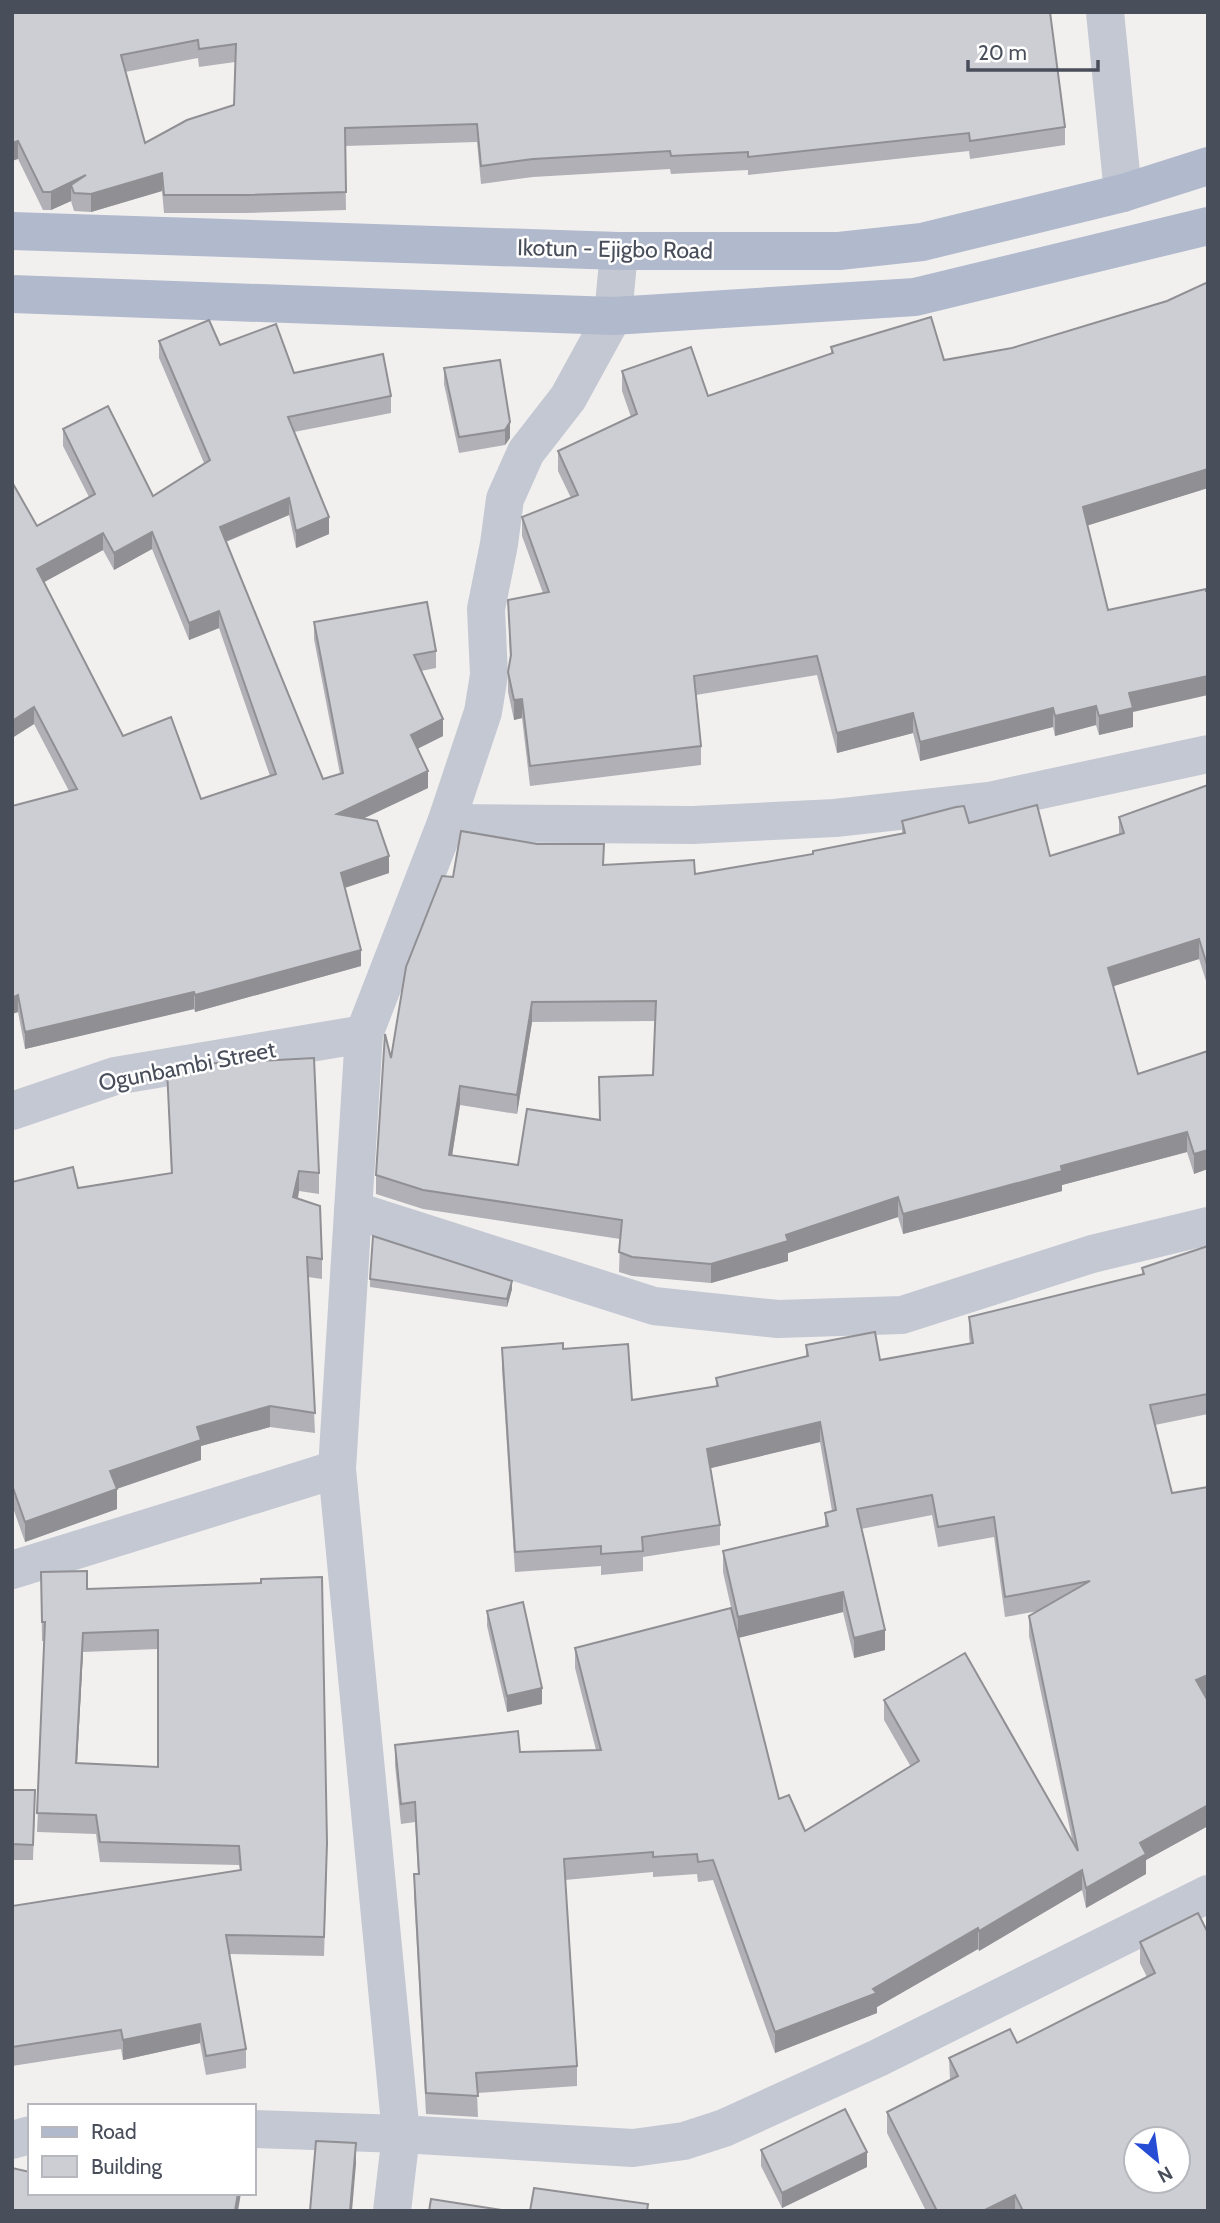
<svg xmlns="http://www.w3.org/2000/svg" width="1220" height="2223" font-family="Cabin,sans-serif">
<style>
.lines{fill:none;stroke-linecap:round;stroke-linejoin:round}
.street{stroke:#c4c8d3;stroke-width:38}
.primary{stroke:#b1b9cc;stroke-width:38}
.wall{fill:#b0b0b6;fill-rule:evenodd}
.shaded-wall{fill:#909094}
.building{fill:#cdcdd4;stroke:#909094;stroke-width:2;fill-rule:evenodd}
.labels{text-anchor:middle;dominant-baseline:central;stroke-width:5;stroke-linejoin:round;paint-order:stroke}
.street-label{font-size:23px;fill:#494e5b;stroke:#fff}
</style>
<rect width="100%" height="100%" fill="#f2f0ef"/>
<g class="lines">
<g class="street">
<polyline points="1105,12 1123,193"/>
<polyline points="446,823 693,825 835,818 989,801 1208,754"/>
<polyline points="12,1111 115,1076 364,1034"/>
<polyline points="353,1210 654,1306 778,1319 902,1315 1092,1254 1208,1226"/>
<polyline points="12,1570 337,1469"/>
<polyline points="254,2129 401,2134 633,2148 684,2141 724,2128 878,2058 1208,1894"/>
<polyline points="12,2140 30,2135"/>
<polyline points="392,2211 401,2134 337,1469 364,1034 446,823 483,712 489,675 486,609 499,544 505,499 526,452 568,398 613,316 619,251"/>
</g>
<g class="primary">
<polyline points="12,231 619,251 839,251 922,242 1123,193 1208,166"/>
<polyline points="12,294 613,316 915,297 1208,226"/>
</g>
</g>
<g class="wall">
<path d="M 12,12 L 1053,12 L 1053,14 L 1050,14 L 1065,127 L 1065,145 L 970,159 L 969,151 L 748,175 L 748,170 L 671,174 L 670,169 L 533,177 L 481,184 L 477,142 L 345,146 L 346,210 L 244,213 L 164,213 L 162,191 L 91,212 L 74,211 L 71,201 L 51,210 L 43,210 L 18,159 ZM 198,58 L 199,67 L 235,62 L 234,105 L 145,143 L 125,72 Z"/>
<path d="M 159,341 L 220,345 L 294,373 L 391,396 L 391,413 L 294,432 L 329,534 L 296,548 L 289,515 L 226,542 L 323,779 L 340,774 L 314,639 L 314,622 L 436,651 L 436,668 L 421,671 L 443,736 L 417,749 L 428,788 L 364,818 L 389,873 L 345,888 L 361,966 L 195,1012 L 194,1009 L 25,1049 L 18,1012 L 12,1014 L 69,791 L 34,724 L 12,738 L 12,482 L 37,526 L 89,497 L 63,446 L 63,429 L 153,496 L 204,463 L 159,358 ZM 152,549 L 189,640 L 219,628 L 270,776 L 201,799 L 123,736 L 44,582 L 103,550 L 114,570 Z"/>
<polygon points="831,347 944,360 1208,488 1087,525 1133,712 1133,727 1099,735 1096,725 1055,736 1053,727 920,761 913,733 837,753 817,675 696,695 701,746 701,765 530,786 522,718 514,720 508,692 508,672 510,659 508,600 543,593 522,536 522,517 571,498 558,471 558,451 631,417 622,391 622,371 708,396 831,354"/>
<polygon points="500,360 510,438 505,445 459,453 444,384 444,368"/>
<path d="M 1208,785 L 1208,987 L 1199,959 L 1113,986 L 1138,1074 L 1208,1051 L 1194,1174 L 1187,1152 L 1062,1185 L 1062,1191 L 903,1234 L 898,1217 L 788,1253 L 788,1261 L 711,1283 L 632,1276 L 619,1272 L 620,1239 L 423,1209 L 376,1194 L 376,1175 L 391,1058 L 453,877 L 604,865 L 695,874 L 813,854 L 813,851 L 902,833 L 902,821 L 969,823 L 1050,856 L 1119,834 L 1119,817 ZM 656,1021 L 653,1075 L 600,1120 L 518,1165 L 452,1156 L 460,1105 L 517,1114 L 532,1022 Z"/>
<polygon points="167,1069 319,1173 319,1194 299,1191 298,1199 322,1259 322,1279 308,1277 315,1433 270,1427 201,1446 201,1460 117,1489 117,1509 25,1542 12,1505 12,1182 78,1188 171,1173"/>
<polygon points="1208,1246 1208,1414 1155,1425 1172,1493 1208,1487 1208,1695 1205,1696 1208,1701 1208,1826 1146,1860 1146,1874 1086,1908 1082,1890 979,1951 978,1949 877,2007 877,2013 775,2053 713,1880 698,1882 697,1874 653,1877 653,1872 565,1880 577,2066 577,2086 477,2093 478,2117 426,2114 414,1894 414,1874 418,1874 415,1822 401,1824 395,1765 395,1745 520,1752 596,1750 575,1668 575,1648 779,1799 805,1831 911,1767 884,1720 884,1700 1072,1839 1029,1636 1029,1616 1038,1611 1005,1617 994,1537 938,1547 932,1515 861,1529 885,1650 854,1658 843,1612 738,1638 723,1572 723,1551 825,1527 825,1513 832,1511 820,1442 711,1468 720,1525 720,1545 643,1557 643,1571 601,1575 601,1566 515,1572 502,1368 502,1348 563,1349 632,1400 716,1387 716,1378 806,1356 806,1345 880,1360 970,1344 969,1337 969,1317 1142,1275 1142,1268"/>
<polygon points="370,1279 512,1289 507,1307 370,1287"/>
<path d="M 41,1572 L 87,1589 L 261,1583 L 327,1862 L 324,1956 L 229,1954 L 246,2049 L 246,2068 L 206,2075 L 200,2043 L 123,2060 L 121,2049 L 12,2066 L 12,1906 L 240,1870 L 239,1865 L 100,1862 L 96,1834 L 37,1832 L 45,1641 L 42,1641 ZM 158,1649 L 158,1767 L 77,1763 L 83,1652 Z"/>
<polygon points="487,1611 542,1704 507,1712 487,1626"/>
<polygon points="12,1790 35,1806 33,1860 12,1860"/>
<polygon points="1198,1913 1208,2211 926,2211 887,2133 887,2112 950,2080 949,2058 1017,2043 1147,1977 1140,1963 1140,1942"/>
<polygon points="761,2150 867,2167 782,2208 761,2166"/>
</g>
<g class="shaded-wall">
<polygon points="18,141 18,159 12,161 12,143"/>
<polygon points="162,173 162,191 91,212 91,194"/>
<polygon points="86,175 71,185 71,201 51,210 51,192"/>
<polygon points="510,422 510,438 505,445 505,430"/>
<polygon points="1208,469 1208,488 1083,527 1083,507"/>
<polygon points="289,498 289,515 220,544 220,527"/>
<polygon points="329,517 329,534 296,548 296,531"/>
<polygon points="152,532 152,549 114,570 114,553"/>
<polygon points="103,533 103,550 37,586 37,569"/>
<polygon points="219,611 219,628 189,640 189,623"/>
<polygon points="1208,676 1208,695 1133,712 1133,727 1099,735 1099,716 1129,693"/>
<polygon points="522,699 522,718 514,720 514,700"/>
<polygon points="1096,706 1096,725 1055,736 1055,716"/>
<polygon points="34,707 34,724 12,738 12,721"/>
<polygon points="1053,708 1053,727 920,761 920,742"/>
<polygon points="913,713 913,733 837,753 837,733"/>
<polygon points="443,719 443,736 411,752 411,735"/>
<polygon points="428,771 428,788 337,831 337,814"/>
<polygon points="389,856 389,873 341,889 341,873"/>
<polygon points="1199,939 1199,959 1108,988 1108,968"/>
<polygon points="361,950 361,966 195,1012 195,995"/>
<polygon points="194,992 194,1009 25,1049 25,1032"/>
<polygon points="18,995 18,1012 12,1014 12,998"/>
<polygon points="532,1002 532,1022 517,1114 517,1095"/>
<polygon points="460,1086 460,1105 449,1175 449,1155"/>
<polygon points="1187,1132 1187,1152 1062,1185 1062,1191 903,1234 903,1214 1061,1166"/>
<polygon points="1208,1150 1208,1169 1194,1174 1194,1154"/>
<polygon points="299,1171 299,1191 293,1218 293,1197"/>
<polygon points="898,1197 898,1217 788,1253 788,1261 711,1283 711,1264 786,1235"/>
<polygon points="512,1281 512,1289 507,1307 507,1299"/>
<polygon points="270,1406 270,1427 201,1446 201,1460 110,1491 110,1471 197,1427"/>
<polygon points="820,1422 820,1442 707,1469 707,1449"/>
<polygon points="117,1489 117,1509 25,1542 25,1522"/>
<polygon points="843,1592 843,1612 738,1638 738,1617"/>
<polygon points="885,1630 885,1650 854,1658 854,1638"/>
<polygon points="83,1633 83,1652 76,1782 76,1763"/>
<polygon points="1208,1675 1208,1695 1196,1700 1196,1680"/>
<polygon points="542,1688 542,1704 507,1712 507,1696"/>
<polygon points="1208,1805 1208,1826 1146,1860 1146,1874 1086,1908 1086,1888 1140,1843"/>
<polygon points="1082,1870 1082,1890 979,1951 979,1931"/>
<polygon points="978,1928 978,1949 877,2007 877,2013 775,2053 775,2032 873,1989"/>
<polygon points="200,2024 200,2043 123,2060 123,2040"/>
<polygon points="356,2143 356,2164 352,2211 350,2211"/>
<polygon points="867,2152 867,2167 782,2208 782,2193"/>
<polygon points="238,2193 241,2193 238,2211 235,2211"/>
<polygon points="1015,2195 1015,2211 983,2211"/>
</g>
<g class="building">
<path d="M 12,12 L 1050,12 L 1065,127 L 970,141 L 969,133 L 748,157 L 748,152 L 671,156 L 670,151 L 533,159 L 481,166 L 477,124 L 345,128 L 346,192 L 244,195 L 164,195 L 162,173 L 91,194 L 74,193 L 71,185 L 86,175 L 51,192 L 43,192 L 18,141 L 12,143 ZM 198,40 L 199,49 L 236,44 L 234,105 L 187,120 L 145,143 L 121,55 Z"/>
<polygon points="1208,282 1208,469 1083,507 1108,610 1206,589 1206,591 1208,591 1208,676 1129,693 1133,708 1099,716 1096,706 1055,716 1053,708 920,742 913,713 837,733 817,656 694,676 701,746 530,766 522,699 514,700 508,672 511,655 508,600 549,592 522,517 578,495 558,451 637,414 622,371 691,347 708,396 833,353 831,347 931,317 944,360 1012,348 1167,301"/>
<path d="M 209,320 L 220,345 L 276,324 L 294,373 L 383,354 L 391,396 L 288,417 L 329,517 L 296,531 L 289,498 L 220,527 L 323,779 L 343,773 L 314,622 L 427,602 L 436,651 L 414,655 L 443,719 L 411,735 L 428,771 L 337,814 L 377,821 L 389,856 L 341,873 L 361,950 L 195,995 L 194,992 L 25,1032 L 18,995 L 12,998 L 12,806 L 77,789 L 34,707 L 12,721 L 12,482 L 37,526 L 95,494 L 63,429 L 108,406 L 153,496 L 210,460 L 159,341 ZM 152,532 L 189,623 L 219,611 L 276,774 L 201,799 L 171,717 L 123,736 L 37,569 L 103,533 L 114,553 Z"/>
<polygon points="500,360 510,422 505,430 459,437 444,368"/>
<path d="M 1208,785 L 1208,968 L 1199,939 L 1108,968 L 1138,1074 L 1208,1051 L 1208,1150 L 1194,1154 L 1187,1132 L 1061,1166 L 1062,1171 L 903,1214 L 898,1197 L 786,1235 L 788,1241 L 711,1264 L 632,1257 L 619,1252 L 622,1220 L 423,1190 L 376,1175 L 385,1034 L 391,1058 L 406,967 L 442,876 L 453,877 L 461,831 L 537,844 L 604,844 L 603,865 L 694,860 L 695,874 L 813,854 L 813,851 L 905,833 L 902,821 L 956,807 L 964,806 L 969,823 L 1037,805 L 1050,856 L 1124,833 L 1119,817 ZM 656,1001 L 653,1075 L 599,1077 L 600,1120 L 527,1109 L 518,1165 L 449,1155 L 460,1086 L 517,1095 L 532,1002 Z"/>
<polygon points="314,1058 319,1173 299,1171 293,1197 320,1206 322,1259 307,1257 315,1413 270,1406 197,1427 201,1440 110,1471 117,1489 25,1522 12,1485 12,1182 73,1167 78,1188 172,1173 167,1069 200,1064"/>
<polygon points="373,1236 512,1281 507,1299 370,1279"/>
<polygon points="1208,1246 1208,1394 1150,1405 1172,1493 1208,1487 1208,1675 1196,1680 1208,1701 1208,1805 1140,1843 1146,1854 1086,1888 1082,1870 979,1931 978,1928 873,1989 877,1993 775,2032 713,1860 698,1862 697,1854 653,1857 653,1852 564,1859 577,2066 476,2073 478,2096 426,2093 414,1874 419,1874 415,1802 401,1804 395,1745 518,1731 520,1752 601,1750 575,1648 731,1608 779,1799 789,1795 805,1831 919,1761 884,1700 965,1653 1078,1851 1029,1616 1090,1581 1005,1597 994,1517 938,1527 932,1495 857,1509 885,1630 854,1638 843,1592 738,1617 723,1551 828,1526 825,1513 836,1510 820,1422 707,1449 720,1525 642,1537 643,1551 601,1554 601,1546 515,1552 502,1348 563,1343 563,1349 628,1344 632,1400 718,1386 716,1378 808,1356 806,1345 875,1332 880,1360 973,1343 969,1317 1144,1274 1142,1268"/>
<path d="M 87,1571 L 87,1589 L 261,1583 L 261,1579 L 322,1577 L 327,1843 L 324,1937 L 226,1935 L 246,2049 L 206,2056 L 200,2024 L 123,2040 L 121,2030 L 12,2047 L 12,1906 L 241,1870 L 239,1846 L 100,1842 L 96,1815 L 37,1813 L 45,1622 L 42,1622 L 41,1572 ZM 158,1630 L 158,1767 L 76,1763 L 83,1633 Z"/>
<polygon points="523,1602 542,1688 507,1696 487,1611"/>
<polygon points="12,1790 35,1790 33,1845 12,1844"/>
<path d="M 1198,1913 L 1208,1933 L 1208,2211 L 1023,2211 L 1015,2195 L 983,2211 L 937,2211 L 887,2112 L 958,2076 L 949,2058 L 1010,2029 L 1017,2043 L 1155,1973 L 1140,1942 ZM 1136,2139 L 1178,2139 L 1178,2181 L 1136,2181 Z"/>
<polygon points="845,2109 867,2152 782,2193 761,2150"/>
<polygon points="316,2141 356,2143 350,2211 310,2211"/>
<polygon points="12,2168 30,2172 30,2193 238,2193 235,2211 12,2211"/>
<polygon points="534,2188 648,2204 647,2211 530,2211"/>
<polygon points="431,2199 508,2211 429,2211"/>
</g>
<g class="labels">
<g class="street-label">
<text transform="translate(615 249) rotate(1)">Ikotun - Ejigbo Road</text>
<text transform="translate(187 1066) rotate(-11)">Ogunbambi Street</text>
</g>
</g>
<rect width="1220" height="2223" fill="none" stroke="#494e5b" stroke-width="28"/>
<rect x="28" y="2104" width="228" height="91" fill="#ffffff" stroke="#b6b8bd" stroke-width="2"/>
<rect x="42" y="2127" width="35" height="10" fill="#b1b9cc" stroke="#b6b8bd" stroke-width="2"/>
<text x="91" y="2139" font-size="21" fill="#494e5b">Road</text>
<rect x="42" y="2156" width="35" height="21" fill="#cdcdd4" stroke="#b6b8bd" stroke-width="2"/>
<text x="91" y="2174" font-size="21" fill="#494e5b">Building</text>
<g transform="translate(1157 2160) rotate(151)"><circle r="33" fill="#ffffff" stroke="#b6b8bd" stroke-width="2"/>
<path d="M0-5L12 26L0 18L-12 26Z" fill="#264dd4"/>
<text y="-10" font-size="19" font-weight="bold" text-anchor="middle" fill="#494e5b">N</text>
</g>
<path d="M968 60v10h130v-10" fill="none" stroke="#494e5b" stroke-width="3.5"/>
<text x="978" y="60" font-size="21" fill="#494e5b" stroke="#ffffff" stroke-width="5" paint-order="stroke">20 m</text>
</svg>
